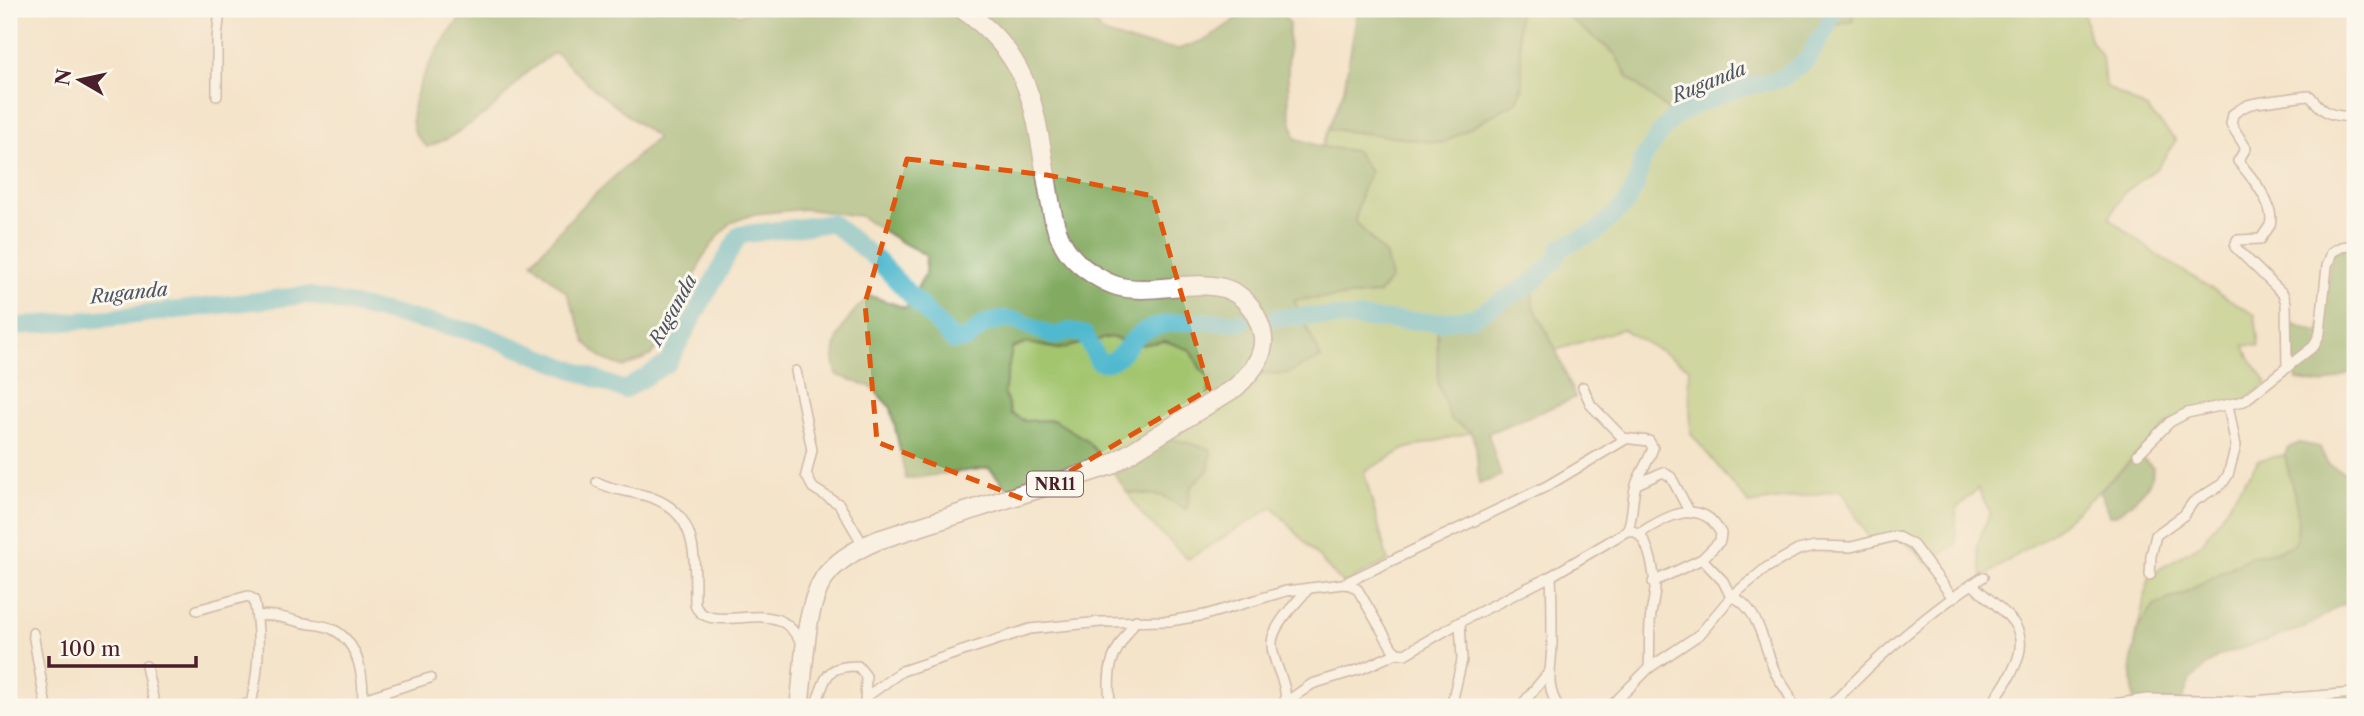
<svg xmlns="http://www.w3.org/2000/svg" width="2364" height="716" font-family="'Libre Caslon Text',serif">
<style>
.green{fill:#a3c56e;stroke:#76724c;stroke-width:2}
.forest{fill:#82aa61;stroke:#666446;stroke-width:2}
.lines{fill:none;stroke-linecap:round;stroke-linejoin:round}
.river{stroke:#51b9cf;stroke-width:18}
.street-casing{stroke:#9f827a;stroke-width:12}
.highway-casing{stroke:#9f827a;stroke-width:21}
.street{stroke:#fff;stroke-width:9}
.highway{stroke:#fff;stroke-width:18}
.marked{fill:none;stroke:#e0560e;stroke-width:5;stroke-dasharray:14 9;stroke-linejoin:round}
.labels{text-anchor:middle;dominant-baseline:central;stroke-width:6;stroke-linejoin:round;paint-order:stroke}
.shield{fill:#fbf7ec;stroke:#7f6065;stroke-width:2}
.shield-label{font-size:16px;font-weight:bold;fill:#4a1f2b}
.water-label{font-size:19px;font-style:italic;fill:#4c5564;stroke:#fbf7ec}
</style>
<rect width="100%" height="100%" fill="#fbf7ec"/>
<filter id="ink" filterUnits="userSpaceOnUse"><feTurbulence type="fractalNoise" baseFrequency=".0143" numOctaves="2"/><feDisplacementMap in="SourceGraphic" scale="14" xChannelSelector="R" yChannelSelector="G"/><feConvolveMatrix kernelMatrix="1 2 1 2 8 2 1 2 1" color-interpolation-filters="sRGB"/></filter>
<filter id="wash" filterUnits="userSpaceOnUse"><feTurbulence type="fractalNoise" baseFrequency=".00686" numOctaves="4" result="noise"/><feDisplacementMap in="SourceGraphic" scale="28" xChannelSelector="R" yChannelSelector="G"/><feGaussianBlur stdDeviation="1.57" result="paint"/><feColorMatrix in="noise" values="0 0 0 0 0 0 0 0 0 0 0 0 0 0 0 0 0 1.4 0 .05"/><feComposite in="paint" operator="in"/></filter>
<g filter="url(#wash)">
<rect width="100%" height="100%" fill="#f4e4ca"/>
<g class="green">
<path d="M 1519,9 L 1558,9 L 1615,54 L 1629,77 L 1675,116 L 1695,105 L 1740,88 L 1781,79 L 1806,61 L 1827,27 L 1853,21 L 1852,9 L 2083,9 L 2090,40 L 2102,57 L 2105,86 L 2147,109 L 2176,140 L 2158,167 L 2124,193 L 2109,218 L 2154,253 L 2255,315 L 2259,346 L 2244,345 L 2249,357 L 2267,383 L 2244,401 L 2170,422 L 2100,490 L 2048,535 L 1983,577 L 1977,546 L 1990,512 L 1978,488 L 1956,509 L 1956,544 L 1927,563 L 1903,539 L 1871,543 L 1842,490 L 1749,504 L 1691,434 L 1689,368 L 1622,329 L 1556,350 L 1533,305 L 1532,283 L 1474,317 L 1437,322 L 1450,419 L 1471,432 L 1405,449 L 1364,472 L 1388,561 L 1343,584 L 1273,507 L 1188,559 L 1144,517 L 1127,492 C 1167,497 1180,498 1209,469 L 1109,466 L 1054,420 L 1025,421 L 1011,414 L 1004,392 L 1012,347 L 1027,343 L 1059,349 L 1110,337 L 1139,345 L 1165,341 L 1191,350 L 1200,368 L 1211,379 L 1207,404 L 1251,373 L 1321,358 L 1294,300 L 1378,294 L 1386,256 L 1355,221 L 1361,194 L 1370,172 L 1356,151 L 1322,147 L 1329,129 L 1443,143 L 1517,101 L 1523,88 L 1517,28 Z"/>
<path d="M 2285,455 C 2290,485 2305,515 2294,544 L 2275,552 L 2250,557 L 2183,594 L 2156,604 L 2138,628 L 2150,575 L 2203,542 L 2259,460 Z"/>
</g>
<g class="forest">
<path d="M 469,9 L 726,9 L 739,15 L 754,9 L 1090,9 L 1089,15 L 1101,32 L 1134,43 L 1179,49 L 1207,39 L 1248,11 L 1280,11 L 1289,23 L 1288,76 L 1289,108 L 1295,138 L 1322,147 L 1356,151 L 1370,172 L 1361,194 L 1355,221 L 1386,256 L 1391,279 L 1378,294 L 1294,300 L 1321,358 L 1285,374 L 1251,373 L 1206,405 L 1211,379 L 1200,368 L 1191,350 L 1165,341 L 1139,345 L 1110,337 L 1059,349 L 1027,343 L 1012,348 L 1004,392 L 1011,414 L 1025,421 L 1054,420 L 1085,439 L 1109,465 L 1157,435 L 1211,449 L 1209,469 L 1191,487 L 1187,510 L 1162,496 L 1127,492 L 1109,466 L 1015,497 L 989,468 L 906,479 L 891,408 L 871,387 L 837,375 C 836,370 834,363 834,358 C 834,333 853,309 871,296 L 906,308 L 925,274 L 926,255 L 899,241 L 860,216 L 804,209 L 754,214 L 730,223 L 716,239 L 703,257 L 674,327 L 650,356 L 624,367 L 603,359 L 586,343 L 567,293 L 532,262 L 580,208 L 657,138 L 595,90 L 555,52 L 526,73 L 492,109 L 447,139 L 427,147 C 424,143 419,139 416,135 C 399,101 446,32 469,9 Z"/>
<path d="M 1358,9 L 1519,9 C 1514,39 1530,73 1517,101 L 1443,143 L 1329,129 L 1344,89 Z"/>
<polygon points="1558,9 1852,9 1853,21 1827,27 1806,61 1781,79 1740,88 1695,105 1675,116 1628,77 1615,54"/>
<polygon points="2355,245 2355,370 2324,384 2297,380 2290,341 2291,323 2320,333 2332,252"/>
<polygon points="1533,282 1533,305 1556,350 1575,398 1488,433 1501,476 1479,484 1476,447 1471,432 1450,419 1438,383 1437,322 1474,317"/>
<path d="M 2299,443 L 2319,447 L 2328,464 L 2355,478 L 2355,618 L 2350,608 L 2341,604 L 2307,627 L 2218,656 L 2190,680 L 2182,701 L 2134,701 L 2131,665 L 2138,628 L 2156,604 L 2183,594 L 2250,557 L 2275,552 L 2294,544 C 2305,515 2290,485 2285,455 L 2287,449 Z"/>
<path d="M 2138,454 L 2153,468 C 2153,489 2131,502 2116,515 L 2109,515 L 2100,490 Z"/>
<polygon points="2355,693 2355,707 2289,707 2288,698"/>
</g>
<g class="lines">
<g class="river">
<polyline points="1277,318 1309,316 1437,322 1474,317 1533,282 1555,261 1561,247 1596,232 1626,204 1636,186 1642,161 1660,133 1675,116 1695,105 1740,88 1781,79 1806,61 1827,27 1833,9"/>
<path d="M 9,327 L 109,318 L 307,295 L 483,334 L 624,390 L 668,363 L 739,235 L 832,223 L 878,261 L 954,341 L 967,339 L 984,324 L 1004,319 L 1018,321 L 1053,336 L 1070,331 L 1085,335 L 1098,361 C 1119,369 1127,339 1144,331 C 1176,317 1208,323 1242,322"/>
</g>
</g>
</g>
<g filter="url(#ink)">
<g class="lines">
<g class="street-casing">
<g id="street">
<polyline points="217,96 217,39 220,9"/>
<path d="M 2287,368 L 2286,303 L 2283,294 L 2235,247 L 2237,240 L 2261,239 C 2263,235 2268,229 2270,225 C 2276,205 2250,175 2238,161 L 2246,148 L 2231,124 L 2233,114 C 2238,111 2243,107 2248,105 C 2252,103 2305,96 2310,96 C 2325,115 2332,116 2355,117"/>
<polyline points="796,371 812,450 806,475 813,488 839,504 864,546"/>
<path d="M 1583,387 L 1591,405 L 1623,438 L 1649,441 L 1653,448 C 1648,463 1640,472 1636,485 C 1631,500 1634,516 1627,531"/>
<polyline points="2138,454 2170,422 2187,413 2244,401 2314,346 2320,333 2327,266 2332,252 2341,247 2355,245"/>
<path d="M 597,482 C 614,491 631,491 650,497 C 701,514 694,561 695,605 C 706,632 756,608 781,621 C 791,626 797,636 803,645"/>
<polyline points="1637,484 1663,472 1671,477 1690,513"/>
<path d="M 1640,533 C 1659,521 1689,502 1710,519 C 1714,522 1718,529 1721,533 L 1720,541 L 1702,559 L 1723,581 L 1731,597 L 1766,568 L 1798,550 L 1815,546 L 1851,547 L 1896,536 L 1913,545 L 1953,598"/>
<polyline points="2150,575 2151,556 2156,535 2184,515 2193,502 2222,484 2228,475 2236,446 2228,405"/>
<path d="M 1551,576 C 1552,598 1552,621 1552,643 C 1552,666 1544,687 1559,707"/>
<polyline points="1653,582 1702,559"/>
<polyline points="1345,583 1547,486 1626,439"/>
<path d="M 1972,584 C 1985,597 2003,608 2013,622 C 2034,650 2005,683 1990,707"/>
<path d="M 197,610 L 248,596 L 254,600 C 261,635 259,670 251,704"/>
<path d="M 257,616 C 273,614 284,618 300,622 C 310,625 323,624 332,629 C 360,642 365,681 362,707"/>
<polyline points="33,633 46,707"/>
<polyline points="146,666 155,707"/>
<path d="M 866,697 L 902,671 L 1030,629 L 1101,622 L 1170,621 L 1205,615 L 1286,591 L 1343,584 L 1351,585 L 1358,590 L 1392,648 L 1397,653 L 1405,654 L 1460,622 L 1551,576 L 1627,531 C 1648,527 1654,571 1655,587 C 1655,599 1650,612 1650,625 C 1649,639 1650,654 1649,668"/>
<polyline points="363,699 430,678"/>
<polyline points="1286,702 1312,684 1361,669 1397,653"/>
<polyline points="211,707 251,704 252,707"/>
<path d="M 814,707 C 828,679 821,666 858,666 L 866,676 L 865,707"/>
<path d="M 1110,707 C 1107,662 1110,659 1136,620"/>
<path d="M 1284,707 C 1291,685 1271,664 1272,643 C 1272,626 1298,601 1309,588"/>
<polyline points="1451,707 1462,660 1460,622"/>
<polyline points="1520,707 1549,672"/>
<path d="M 1610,707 L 1649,668 L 1700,634 L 1731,597 C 1758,603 1765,650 1775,672 C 1781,685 1791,692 1792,707"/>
<path d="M 1829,707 C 1875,659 1927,613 1983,577"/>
<polyline points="2095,707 2147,699 2253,701 2355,693"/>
</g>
</g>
<g class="highway-casing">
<path id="highway" d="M 799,707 C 805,669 803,611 824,578 C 836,561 859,548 878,540 L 1109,466 L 1236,387 C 1253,371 1269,352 1261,328 C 1237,256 1166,300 1117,286 C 1104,282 1086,271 1076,261 C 1056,242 1052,214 1048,188 C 1035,111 1033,57 962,9"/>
</g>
<use href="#street" class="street"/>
<use href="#highway" class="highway"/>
</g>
</g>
<path d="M0 0H2364V716H0ZM 907,159 L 1047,175 L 1153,196 L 1209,389 L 1023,499 L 877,442 L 865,303 Z" fill="#f4e4ca" fill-opacity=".55" fill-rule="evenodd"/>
<path class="marked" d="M 907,159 L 1047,175 L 1153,196 L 1209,389 L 1023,499 L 877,442 L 865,303 Z"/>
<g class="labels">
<rect class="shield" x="1027" y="471.5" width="56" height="25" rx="5"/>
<g class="shield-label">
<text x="1055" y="484">NR11</text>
</g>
<g class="water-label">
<text transform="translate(1709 82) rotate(-22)">Ruganda</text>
<text transform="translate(129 293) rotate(-6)">Ruganda</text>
<text transform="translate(673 310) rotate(-61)">Ruganda</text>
</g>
</g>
<rect width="2364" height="716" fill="none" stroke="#fbf7ec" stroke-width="35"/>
<g transform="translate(80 80) rotate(279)" stroke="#fbf7ec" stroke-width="5" paint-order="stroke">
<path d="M0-5L12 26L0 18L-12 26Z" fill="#4a1f2b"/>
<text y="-10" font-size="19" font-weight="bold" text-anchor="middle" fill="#4a1f2b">N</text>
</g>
<path d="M49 656v10h147v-10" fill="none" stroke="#4a1f2b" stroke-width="3.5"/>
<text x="60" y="656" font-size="21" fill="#4a1f2b" stroke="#fbf7ec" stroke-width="5" paint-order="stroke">100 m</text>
</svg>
